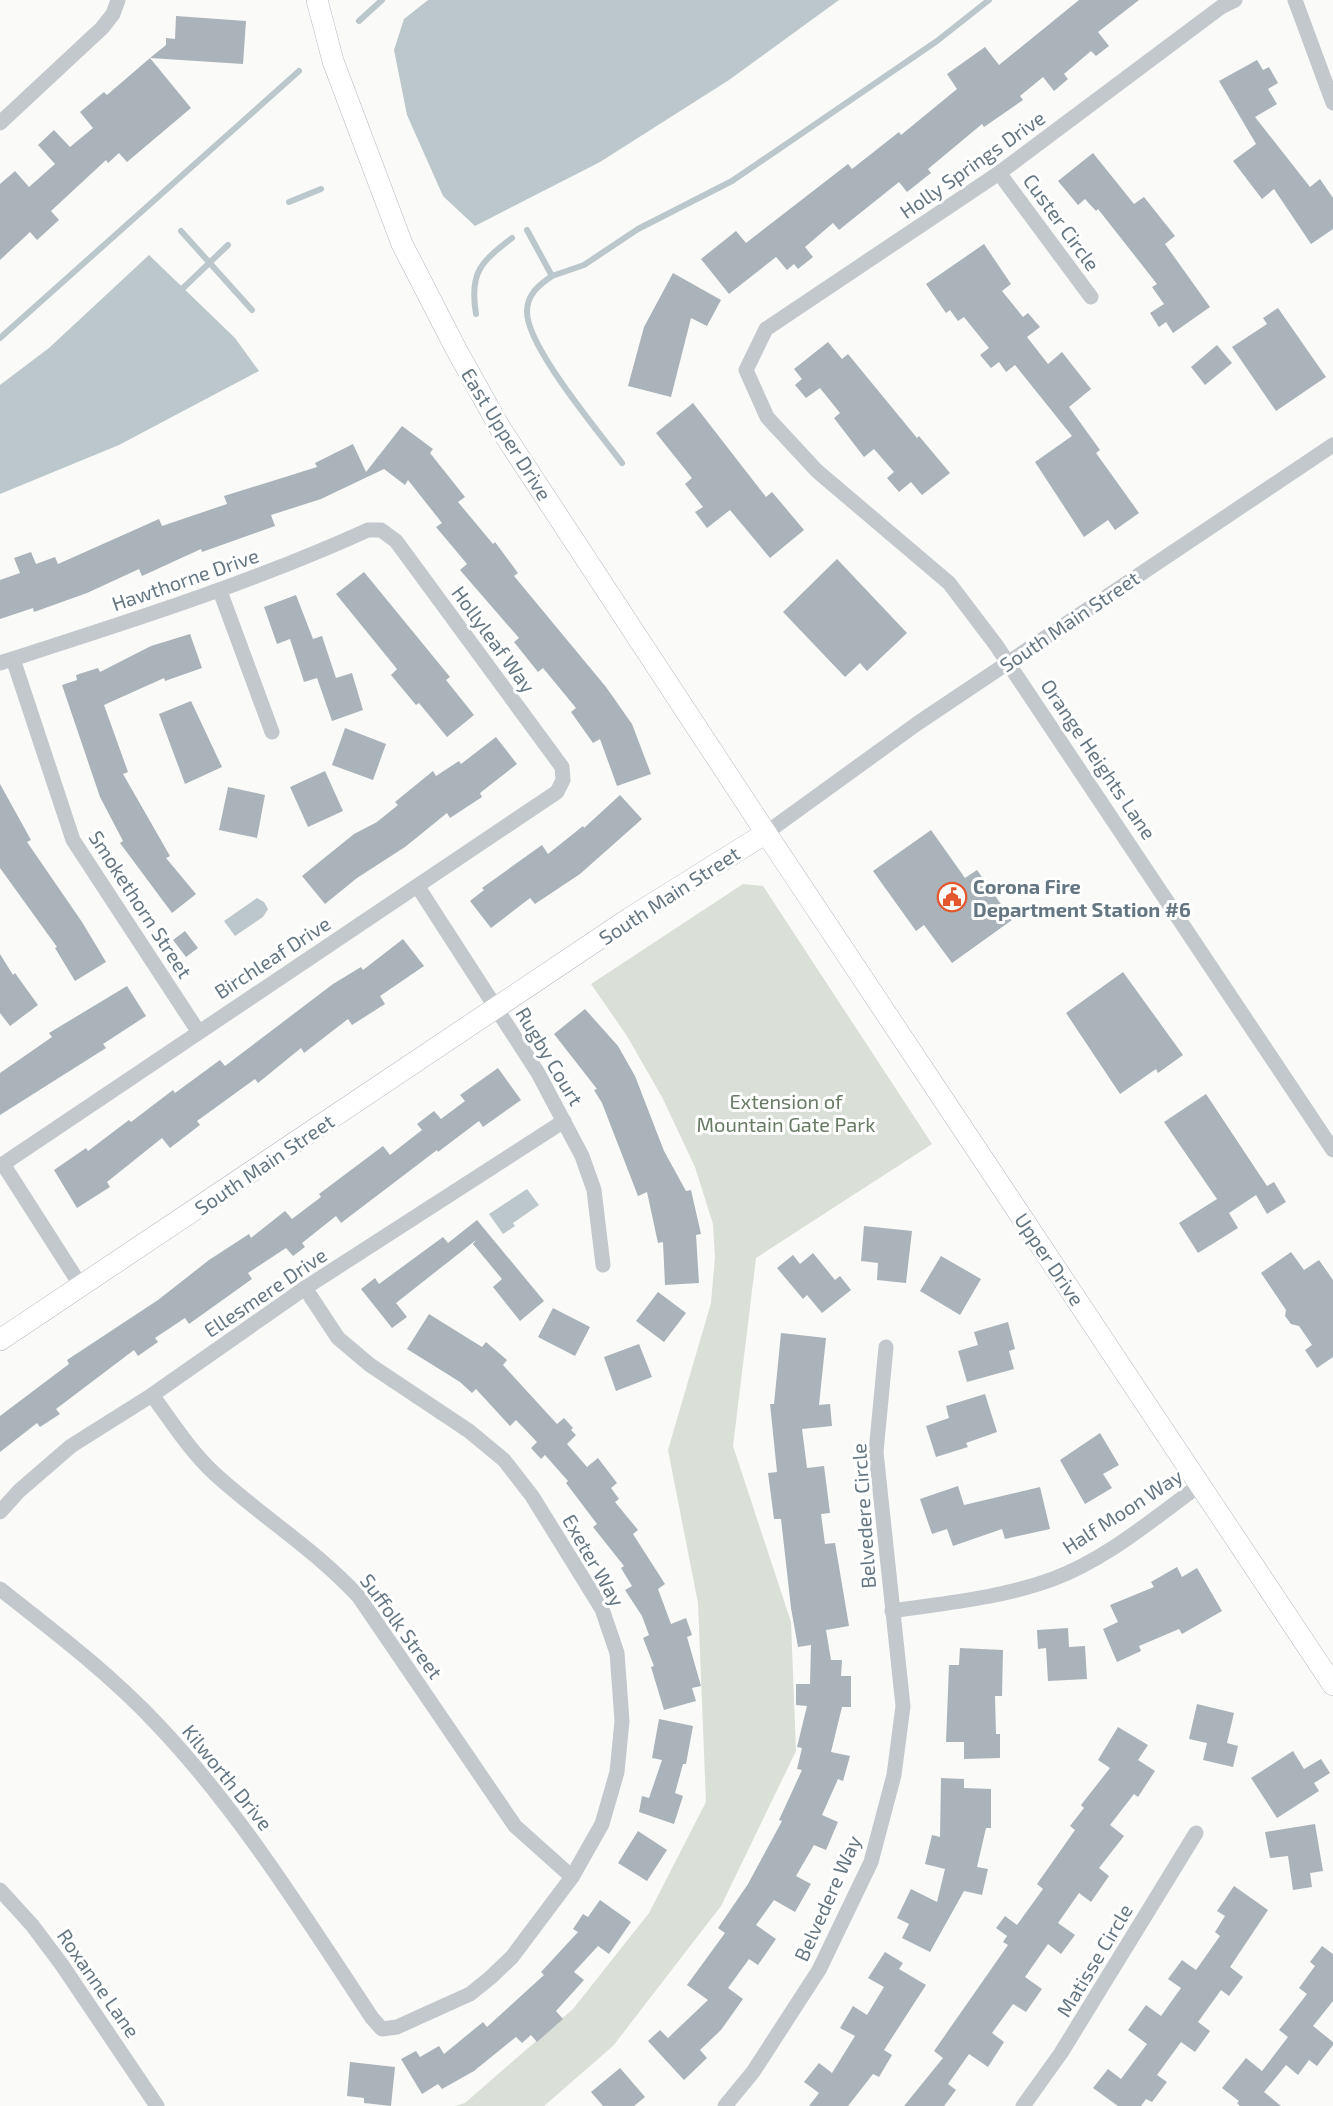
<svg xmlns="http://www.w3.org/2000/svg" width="1333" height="2106" font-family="'Exo 2',sans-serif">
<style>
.green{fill:#dadfd7}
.water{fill:#bbc7cb}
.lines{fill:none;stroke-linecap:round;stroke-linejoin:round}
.stream{stroke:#bbc7cb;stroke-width:6}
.building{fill:#aab3b9}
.secondary-casing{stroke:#b3babf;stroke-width:22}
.street{stroke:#c3c8cc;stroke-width:15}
.secondary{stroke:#fff;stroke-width:21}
.labels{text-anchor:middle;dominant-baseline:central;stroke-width:6;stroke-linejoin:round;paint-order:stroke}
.street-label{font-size:20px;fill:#657683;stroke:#fff}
.poi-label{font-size:20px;font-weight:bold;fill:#657683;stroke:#fff;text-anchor:start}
.park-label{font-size:20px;fill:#687a64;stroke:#fff}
</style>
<rect width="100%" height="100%" fill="#fafaf8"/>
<polygon class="green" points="743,884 763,886 932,1144 756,1258 733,1446 791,1622 796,1751 721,1906 613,2046 544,2106 455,2106 465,2103 573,2009 649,1913 706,1802 698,1603 668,1450 711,1303 715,1257 713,1224 695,1167 662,1097 627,1036 591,984"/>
<g class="water">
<polygon points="428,0 839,0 729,80 600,162 475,226 443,196 407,115 394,50 404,19"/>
<polygon points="149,255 235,338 259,371 119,445 0,494 0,385 49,348"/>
<polygon points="257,898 264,902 268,909 263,917 235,936 224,921"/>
<polygon points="527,1189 539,1205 513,1223 515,1226 503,1234 489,1214"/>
</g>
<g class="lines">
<g class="stream">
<polyline points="359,21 382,0"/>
<polyline points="289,202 321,189"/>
<path d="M 527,230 L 552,276 C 539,285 527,294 527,312 C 527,347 599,432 622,463"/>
<polyline points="181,231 252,310"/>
<polyline points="552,276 584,265 638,229 732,181 937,41 989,0"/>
<polyline points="179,292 228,245"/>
<path d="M 476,314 C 469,272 481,262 512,238"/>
<polyline points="0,338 299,71"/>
</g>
</g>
<g class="building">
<polygon points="1079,0 1139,0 1098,32 1109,46 1096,56 1091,51 1064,74 1068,79 1054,91 1043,77 1020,96 1023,100 984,127 982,124 928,169 931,173 907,192 899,182 839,230 833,223 805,247 813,257 798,269 794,264 787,270 776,257 729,294 701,259 736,231 746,243 848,164 852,169 899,132 901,135 957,89 947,74 985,47 999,65"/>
<polygon points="176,16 246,21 243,64 150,58 166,45 166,38 175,39"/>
<polygon points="150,58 191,108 127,162 119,153 108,163 106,160 51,211 59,220 37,240 30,232 0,260 0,184 15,171 29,187 55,164 38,145 54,130 70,147 93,128 80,112 104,92 107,95"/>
<polygon points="1257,60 1263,70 1269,67 1278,83 1268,89 1277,104 1255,117 1310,187 1320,179 1333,198 1333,229 1311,244 1274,189 1262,199 1233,161 1256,144 1219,81"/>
<polygon points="1093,153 1134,204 1144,197 1175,236 1165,244 1210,307 1173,333 1166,322 1159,327 1150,313 1164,304 1152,287 1157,284 1098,209 1096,211 1085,199 1078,205 1058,181"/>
<polygon points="984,244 1011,284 1002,291 1023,317 1028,313 1040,327 1027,337 1048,364 1062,352 1091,389 1069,407 1100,450 1096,453 1139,513 1115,530 1108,520 1084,537 1035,462 1072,436 1015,365 1006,372 999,362 991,368 980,355 989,348 964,317 958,321 950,310 946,313 926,284"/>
<polygon points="673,273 721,300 707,326 691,318 671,397 628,386 644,327"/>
<polygon points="1278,308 1326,377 1276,411 1232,347 1267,324 1263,318"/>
<polygon points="828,342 842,359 848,354 917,438 919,436 950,473 922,495 911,482 899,492 887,478 894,472 874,449 864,457 834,418 840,413 820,388 806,398 795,385 802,379 794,369"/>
<polygon points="1217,345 1232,363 1205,385 1191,367"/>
<polygon points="693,403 766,497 772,492 804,530 770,558 730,510 707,528 695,512 703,507 685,484 692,478 656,433"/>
<polygon points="402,426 433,449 430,453 465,497 458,502 493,544 495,542 518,573 514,576 606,687 632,724 651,774 617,786 600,739 593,743 571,712 576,708 543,668 538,672 514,642 519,638 460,570 467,564 436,527 442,523 408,480 405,485 384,469 321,499 271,515 275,526 202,552 201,549 142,576 139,569 87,593 34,612 33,608 0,619 0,580 20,573 14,558 31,552 36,564 55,557 58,564 159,519 162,526 227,504 224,496 317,467 315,463 353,444 366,472"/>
<polygon points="837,559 907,633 867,671 860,663 845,677 783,612"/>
<polygon points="364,572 450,677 446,680 474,715 447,737 419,703 416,705 391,675 397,669 336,594"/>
<polygon points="296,595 313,639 322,636 336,678 352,673 363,710 332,721 317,678 304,682 290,639 277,644 264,607"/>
<polygon points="190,634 202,668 165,681 164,678 104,705 128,772 123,774 170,856 166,858 196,894 172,913 120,843 123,841 100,797 62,685 77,680 76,675 98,668 100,672 151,646"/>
<polygon points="191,701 222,767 185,784 159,714"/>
<polygon points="345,728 386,744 373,780 332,765"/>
<polygon points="496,737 517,764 480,793 482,797 450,818 447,813 405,847 357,878 325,904 302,876 354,834 377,822 398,805 395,802 433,771 436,776 459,761 461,764"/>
<polygon points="325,771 343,811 308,827 290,787"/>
<polygon points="0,784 31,840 27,842 82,922 106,962 75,981 55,948 57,947 0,868"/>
<polygon points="228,787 265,795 257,838 219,830"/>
<polygon points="620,795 642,819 580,874 535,904 530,898 491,928 470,901 484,890 482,888 542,845 548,854 583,826 584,828"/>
<polygon points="931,830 965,878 977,870 1012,920 952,963 924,925 916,931 873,871"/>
<polygon points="185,931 198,948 186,957 173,940"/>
<polygon points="403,939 424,966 380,996 385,1004 352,1025 348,1019 304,1053 301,1048 258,1083 255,1079 197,1121 200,1125 170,1148 162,1138 107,1182 110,1187 77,1208 54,1170 86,1148 88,1151 129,1120 131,1122 173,1090 175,1093 220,1060 225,1066 333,984 361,967 363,970"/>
<polygon points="0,954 13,975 15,973 38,1005 10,1026 0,1013"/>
<polygon points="1123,972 1183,1055 1158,1073 1156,1069 1120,1094 1066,1013"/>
<polygon points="127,986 146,1016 103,1044 106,1048 0,1115 0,1073 52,1037 49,1033"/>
<polygon points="585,1009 618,1046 635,1076 664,1151 686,1191 691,1190 701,1234 696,1235 699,1283 665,1285 663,1242 658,1243 647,1192 638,1196 602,1103 594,1090 597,1089 554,1034"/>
<polygon points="498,1068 521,1100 483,1127 479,1121 438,1152 437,1150 341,1223 336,1216 302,1243 305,1247 293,1256 286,1248 248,1273 252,1279 189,1324 185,1318 155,1338 158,1342 138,1356 134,1350 56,1409 60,1414 40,1427 37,1423 0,1452 0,1416 69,1364 67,1360 158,1300 209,1260 249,1234 251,1238 285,1211 292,1219 321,1197 319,1194 383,1146 390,1155 422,1130 417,1124 434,1111 441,1119 465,1101 460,1095"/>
<polygon points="1206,1094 1267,1186 1274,1182 1286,1202 1267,1214 1256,1195 1229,1213 1238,1228 1198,1253 1179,1223 1217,1199 1164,1122"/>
<polygon points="477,1220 544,1301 520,1321 493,1287 502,1279 473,1244 476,1240 396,1303 407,1317 392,1328 361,1289 375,1278 379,1284 443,1237 448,1243"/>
<polygon points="864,1226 912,1231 906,1283 877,1280 878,1263 861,1261"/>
<polygon points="1291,1252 1304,1270 1319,1260 1333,1280 1333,1357 1317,1368 1305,1350 1312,1345 1299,1326 1291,1324 1285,1316 1286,1310 1261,1273"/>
<polygon points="813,1253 835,1280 840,1276 851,1290 822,1313 807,1295 803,1299 777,1268 793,1255 800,1264"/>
<polygon points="941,1256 981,1279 960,1315 920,1291"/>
<polygon points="658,1292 686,1313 664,1342 636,1321"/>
<polygon points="553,1308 590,1327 575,1356 538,1337"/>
<polygon points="429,1314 482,1347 486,1342 507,1360 503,1365 557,1424 564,1418 573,1428 571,1430 576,1435 567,1444 587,1467 598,1458 617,1483 611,1488 619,1499 615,1502 638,1530 633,1534 665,1584 658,1589 671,1624 686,1618 692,1635 687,1637 701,1686 692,1688 696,1701 664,1710 651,1667 654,1666 643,1638 649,1635 642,1616 625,1590 632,1586 621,1568 624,1566 593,1527 597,1524 566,1483 568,1481 545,1455 541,1459 531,1448 537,1442 516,1420 510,1426 476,1389 472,1393 460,1382 407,1349"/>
<polygon points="1008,1322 1015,1349 1009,1351 1014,1369 967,1382 958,1351 978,1345 974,1332"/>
<polygon points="781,1333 826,1338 819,1405 830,1404 832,1426 802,1429 807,1468 824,1466 830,1513 821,1514 825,1544 835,1543 849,1626 826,1630 831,1660 842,1660 841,1676 851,1676 851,1707 842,1707 831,1752 850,1756 843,1781 838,1779 822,1815 838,1822 826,1850 814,1845 796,1876 811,1884 795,1912 774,1900 756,1925 776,1939 758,1965 749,1959 728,1988 743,1999 721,2030 700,2050 707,2058 684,2080 648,2041 660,2030 668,2038 708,2000 687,1985 725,1933 718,1928 748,1884 782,1821 779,1820 802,1770 797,1769 802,1748 797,1747 807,1706 796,1705 796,1684 810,1684 811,1645 798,1647 791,1608 781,1519 774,1519 768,1473 777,1472 770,1404 774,1404"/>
<polygon points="639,1344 652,1377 616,1391 604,1357"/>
<polygon points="985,1394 997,1432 966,1443 968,1447 936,1457 926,1426 949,1418 946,1406"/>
<polygon points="1100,1433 1119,1465 1103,1474 1112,1488 1085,1504 1060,1460"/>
<polygon points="958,1486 964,1505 1040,1487 1050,1529 1005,1539 1002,1529 953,1546 947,1529 932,1534 920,1499"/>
<polygon points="1177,1567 1182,1577 1197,1568 1222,1611 1182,1634 1179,1629 1139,1646 1141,1651 1117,1662 1103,1629 1118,1622 1110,1605 1154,1587 1151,1582"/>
<polygon points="1068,1628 1069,1647 1085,1646 1087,1679 1048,1681 1046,1648 1038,1649 1037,1630"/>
<polygon points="960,1648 1003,1650 1002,1696 995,1696 996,1734 1000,1734 1000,1758 964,1759 964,1742 946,1742 949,1665 959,1665"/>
<polygon points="1197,1704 1234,1713 1227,1743 1238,1746 1233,1767 1203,1760 1207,1743 1189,1739"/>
<polygon points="659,1719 693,1726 686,1764 683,1764 675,1793 683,1796 674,1824 639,1812 642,1796 649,1798 662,1760 652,1758"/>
<polygon points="1118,1727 1148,1745 1138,1760 1155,1771 1138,1797 1134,1794 1110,1825 1124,1836 1099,1868 1109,1876 1091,1902 1079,1893 1058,1923 1075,1935 1061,1954 1048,1944 1025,1977 1042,1989 1026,2012 1013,2004 992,2033 1004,2042 988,2067 969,2054 948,2084 956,2090 944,2106 904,2106 943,2058 934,2051 1008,1945 1003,1942 1007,1936 996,1928 1005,1916 1017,1925 1043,1889 1037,1884 1075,1830 1070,1826 1084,1808 1081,1805 1110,1768 1098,1760"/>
<polygon points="1293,1751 1304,1769 1321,1759 1330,1773 1314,1783 1319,1791 1277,1818 1251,1778"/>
<polygon points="941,1778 964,1779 964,1788 991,1789 991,1828 986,1828 977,1867 988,1869 982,1895 964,1891 930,1952 902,1938 909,1924 897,1918 911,1889 937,1902 945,1869 925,1864 932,1835 940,1837"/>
<polygon points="1315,1824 1323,1871 1310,1873 1312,1887 1293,1890 1288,1856 1270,1858 1265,1832"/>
<polygon points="638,1831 667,1850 647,1881 618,1863"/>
<polygon points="1234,1886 1268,1910 1230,1967 1243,1977 1229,1996 1221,1990 1198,2022 1210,2031 1195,2052 1181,2042 1157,2075 1167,2082 1152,2102 1146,2099 1141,2106 1118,2106 1093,2088 1108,2069 1121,2079 1147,2044 1128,2030 1146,2005 1161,2016 1181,1988 1168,1979 1182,1960 1196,1970 1220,1936 1215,1932 1225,1916 1217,1911"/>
<polygon points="600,1900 631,1922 609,1954 598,1946 574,1972 584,1980 556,2011 563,2019 537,2042 531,2035 522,2043 516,2037 474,2071 442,2089 438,2084 422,2094 401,2059 416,2051 420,2057 439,2046 444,2054 483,2022 487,2027 544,1975 541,1972 578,1932 573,1929 583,1914 588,1917"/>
<polygon points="1322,1946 1333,1954 1333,2001 1313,2026 1333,2042 1333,2045 1317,2066 1309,2060 1298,2075 1286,2065 1264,2092 1281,2106 1240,2106 1237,2103 1239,2101 1222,2088 1246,2058 1262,2071 1288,2037 1279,2030 1307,1994 1299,1988 1315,1966 1310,1962"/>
<polygon points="885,1952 903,1963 899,1969 926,1985 884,2050 892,2055 879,2077 873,2074 848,2106 809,2106 819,2093 804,2082 819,2063 832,2073 855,2036 840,2028 853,2006 867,2015 884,1987 868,1978"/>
<polygon points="350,2062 395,2067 391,2106 364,2103 364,2098 347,2096"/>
<polygon points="620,2068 645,2097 634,2106 603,2106 591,2092"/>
</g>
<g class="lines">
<g class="secondary-casing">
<g id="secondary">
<polyline points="317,0 333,61 402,244 456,349 500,428 766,833 1333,1685"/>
<polyline points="0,1340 630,918 766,833"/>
</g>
</g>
<g class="street">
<polyline points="1235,0 1221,7 999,173 766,329 746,370 767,417 817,471 949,583 996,645 1333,1150"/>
<polyline points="1295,0 1333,103"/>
<polyline points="0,123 102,28 113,14 118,0"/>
<polyline points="999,173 1091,297"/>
<polyline points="220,591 272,732"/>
<polyline points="13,659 73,840 198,1031"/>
<path d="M 0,663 C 124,623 249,584 368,530 L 381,530 L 396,541 L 562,767 L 563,780 L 557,792 L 0,1166"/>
<polyline points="766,833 918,723 1333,445"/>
<polyline points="418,887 538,1073 582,1156 594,1190 603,1265"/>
<polyline points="3,1164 81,1286"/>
<path d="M 152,1395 C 172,1422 190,1451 215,1474 C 262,1517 316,1550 359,1597 L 515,1826 L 572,1877"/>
<polyline points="0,1512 19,1491 71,1446 152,1395 305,1288 564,1121"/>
<path d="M 0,1589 C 55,1632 110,1674 158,1725 C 241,1813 305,1917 372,2018 L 382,2029 L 397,2027 L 470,1994 L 490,1978 L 512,1957 L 572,1877 L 602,1824 L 617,1772 L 622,1721 L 617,1653 L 602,1609 L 532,1496 L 504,1460 L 469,1431 L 370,1365 L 338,1338 L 305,1288"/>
<path d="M 892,1611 C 946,1603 1001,1598 1053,1579 C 1107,1559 1154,1518 1200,1485"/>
<polyline points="0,1890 32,1925 62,1965 157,2106"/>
<polyline points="725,2106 753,2072 819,1970 871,1862 894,1775 903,1706 876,1452 886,1347"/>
<polyline points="1023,2106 1061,2053 1196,1833"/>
</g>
<use href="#secondary" class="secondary"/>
</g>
<defs>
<g id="civic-ring" transform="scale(1.5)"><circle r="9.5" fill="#fff" stroke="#e4572e" stroke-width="1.5"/><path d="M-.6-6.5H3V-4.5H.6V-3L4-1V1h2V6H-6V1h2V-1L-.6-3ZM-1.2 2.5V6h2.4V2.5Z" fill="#e4572e"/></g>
</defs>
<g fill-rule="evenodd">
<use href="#civic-ring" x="952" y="897"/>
</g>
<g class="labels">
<g class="street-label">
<text transform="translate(972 164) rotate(-35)">Holly Springs Drive</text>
<text transform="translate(1062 222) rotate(54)">Custer Circle</text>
<text transform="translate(507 434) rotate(58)">East Upper Drive</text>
<text transform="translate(185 579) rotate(-19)">Hawthorne Drive</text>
<text transform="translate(1069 621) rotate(-34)">South Main Street</text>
<text transform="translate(494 639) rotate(54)">Hollyleaf Way</text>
<text transform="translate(1099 759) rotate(56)">Orange Heights Lane</text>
<text transform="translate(669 895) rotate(-33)">South Main Street</text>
<text transform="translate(141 904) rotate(57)">Smokethorn Street</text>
<text transform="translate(272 957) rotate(-33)">Birchleaf Drive</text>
<text transform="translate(550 1056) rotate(59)">Rugby Court</text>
<text transform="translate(264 1164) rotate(-34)">South Main Street</text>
<text transform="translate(1050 1259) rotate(56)">Upper Drive</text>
<text transform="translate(265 1292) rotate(-34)">Ellesmere Drive</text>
<text transform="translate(1122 1511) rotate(-33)">Half Moon Way</text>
<text transform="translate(863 1516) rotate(-94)">Belvedere Circle</text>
<text transform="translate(594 1560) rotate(60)">Exeter Way</text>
<text transform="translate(402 1626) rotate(54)">Suffolk Street</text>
<text transform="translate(228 1777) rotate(51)">Kilworth Drive</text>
<text transform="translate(827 1898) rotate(-66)">Belvedere Way</text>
<text transform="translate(1094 1960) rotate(-59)">Matisse Circle</text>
<text transform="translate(99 1983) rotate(55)">Roxanne Lane</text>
</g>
<g class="poi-label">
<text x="973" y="886">Corona Fire<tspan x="973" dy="23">Department Station #6</tspan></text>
</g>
<g class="park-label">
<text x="786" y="1101">Extension of<tspan x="786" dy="23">Mountain Gate Park</tspan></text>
</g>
</g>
</svg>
